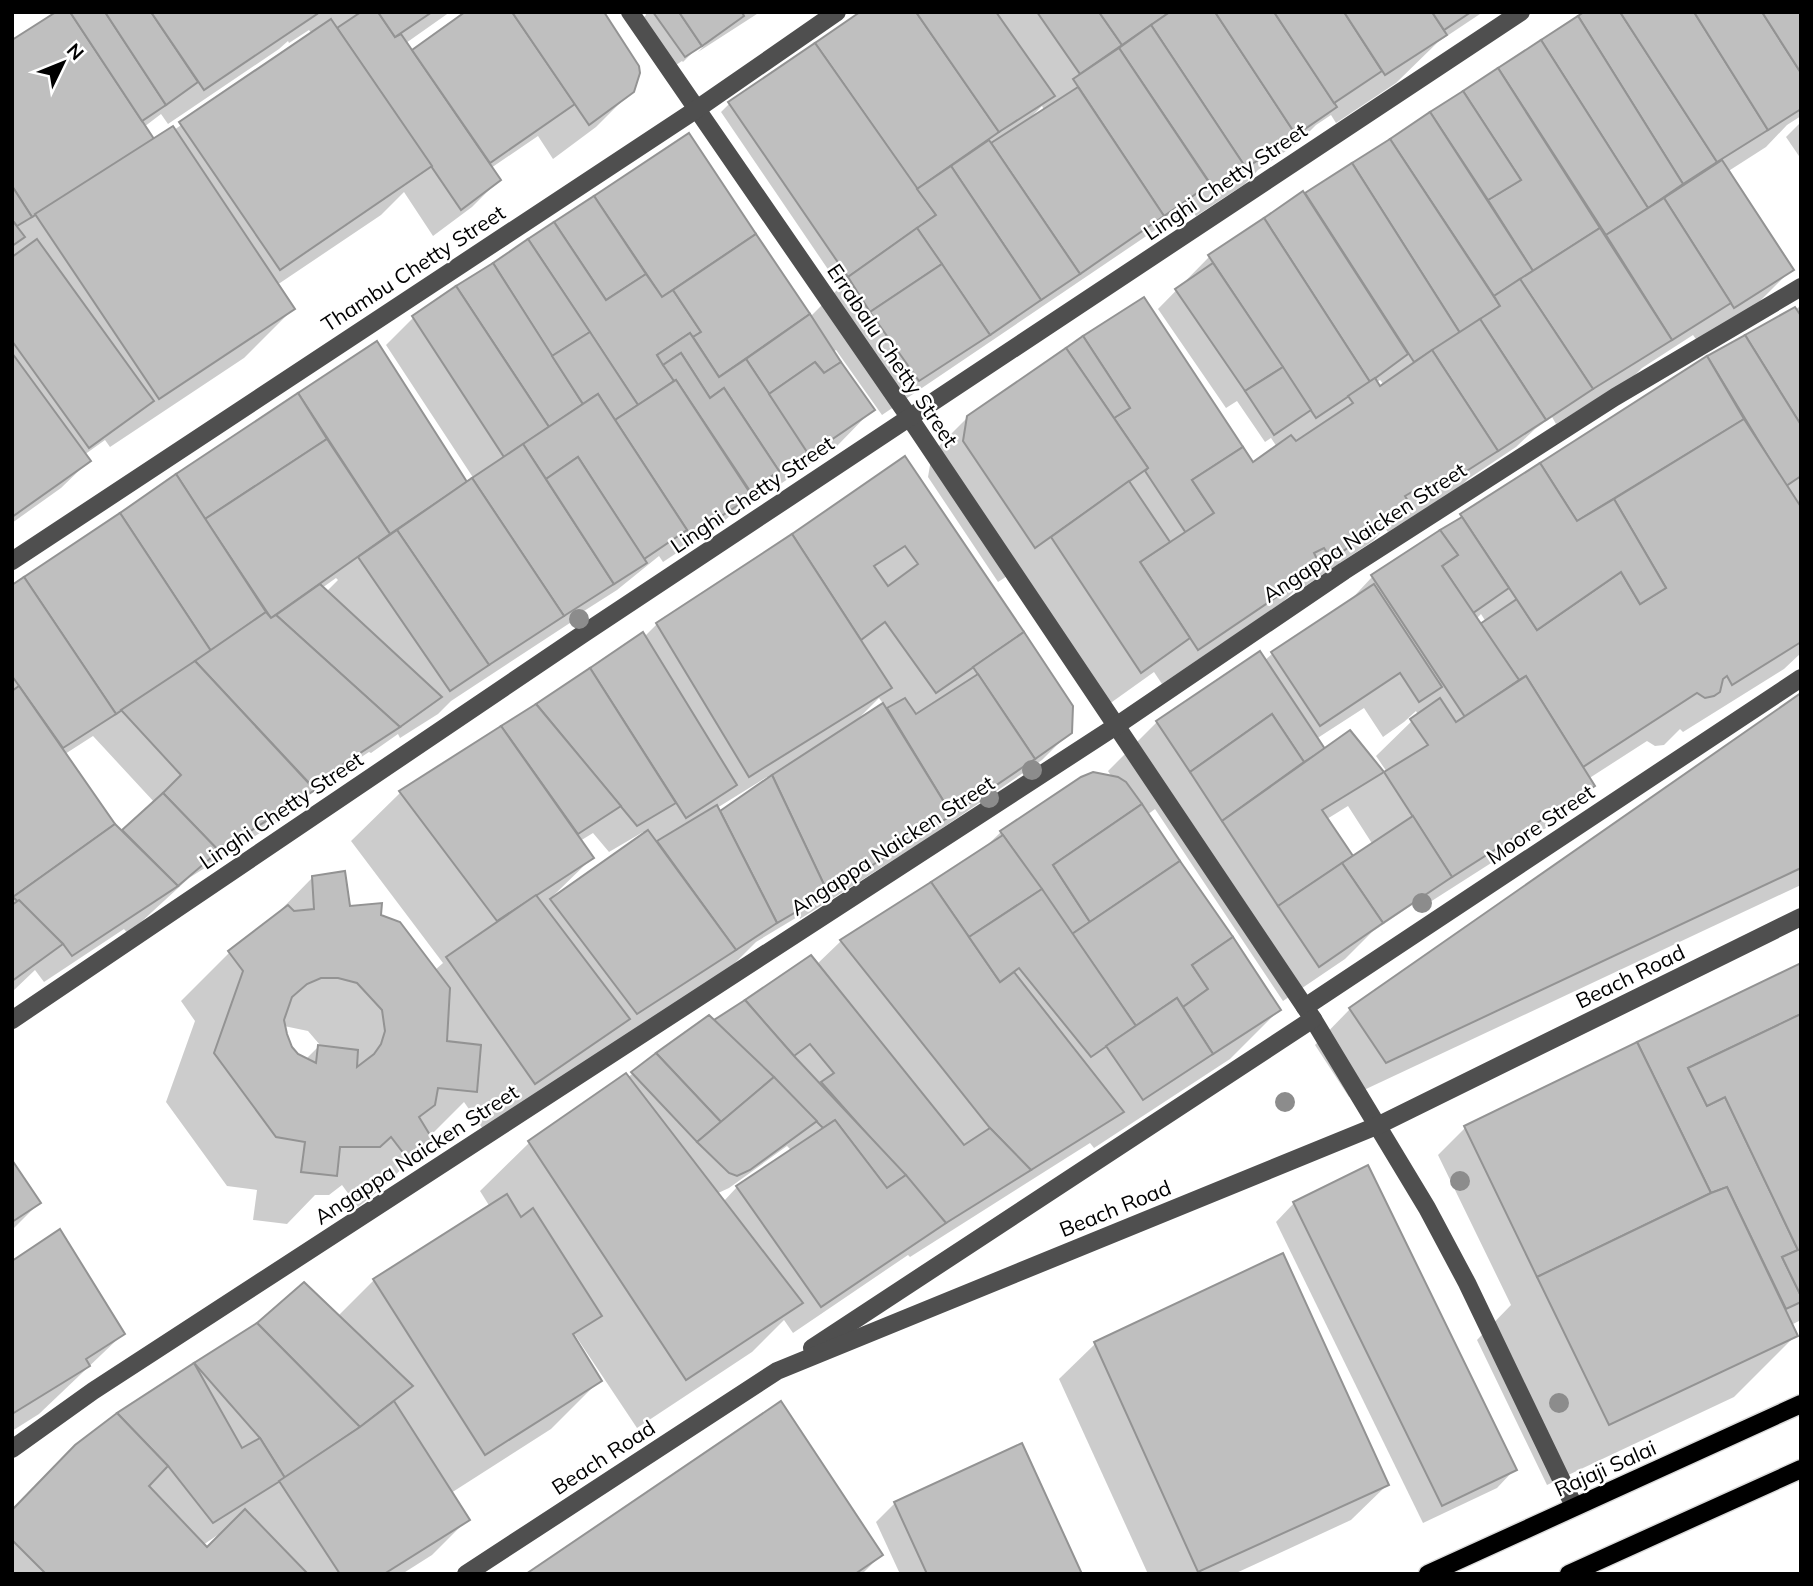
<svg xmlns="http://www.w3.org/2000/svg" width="1813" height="1586" font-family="Mulish,sans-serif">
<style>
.shadow{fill:#0003;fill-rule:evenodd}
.building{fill:#bfbfbf;stroke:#939393;stroke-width:2;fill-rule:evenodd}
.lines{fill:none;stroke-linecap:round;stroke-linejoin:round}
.major-casing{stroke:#dbdbdb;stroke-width:21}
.minor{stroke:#4f4f4f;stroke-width:18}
.major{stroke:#000;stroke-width:18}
.tree{fill:#8c8c8c}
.labels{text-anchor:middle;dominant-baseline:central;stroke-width:5;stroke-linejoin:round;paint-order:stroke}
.street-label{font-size:21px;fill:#000;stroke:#fff}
</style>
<rect width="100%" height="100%" fill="#fff"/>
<g class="shadow">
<path d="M 59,12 L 450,12 L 406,43 L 412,52 L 467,13 L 632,91 L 596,127 L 553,159 L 538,136 L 491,168 L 499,180 L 472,207 L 433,236 L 404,192 L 381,215 L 277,285 L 293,309 L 244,358 L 110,447 L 105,440 L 84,455 L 89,461 L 61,488 L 12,523 L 12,42 ZM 309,30 L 312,34 L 174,130 L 153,141 L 144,127 L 161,114 L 168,124 L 279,49 L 288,41 L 289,43 Z"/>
<polygon points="645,12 760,12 698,52 706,44 701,44 683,62 682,61 676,65 643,18 646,15"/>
<path d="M 863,12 L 1164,12 L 1165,14 L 1159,19 L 1173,12 L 1483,12 L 1438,42 L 1396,83 L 1336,123 L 1331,115 L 1316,125 L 1299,142 L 1258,170 L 1245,184 L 1196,216 L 1194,213 L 1178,224 L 1173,218 L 882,415 L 836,350 L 833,352 L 872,410 L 837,446 L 773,489 L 772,487 L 733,513 L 722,523 L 663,562 L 659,556 L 617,590 L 584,611 L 576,619 L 451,701 L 438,714 L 400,738 L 398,734 L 371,753 L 369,752 L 312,789 L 285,817 L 189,878 L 128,934 L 124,929 L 44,982 L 35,970 L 12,992 L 12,588 L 177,476 L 376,344 L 466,484 L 474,479 L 386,345 L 413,318 L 688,135 L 810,317 L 840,287 L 721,112 L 730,103 ZM 1042,106 L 1044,110 L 1030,118 ZM 336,578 L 338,580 L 326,592 L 322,588 ZM 93,736 L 155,803 L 121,833 L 114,825 L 65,754 Z"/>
<path d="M 1587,12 L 1801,12 L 1801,116 L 1787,125 L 1766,147 L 1727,172 L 1791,270 L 1756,305 L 1698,342 L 1693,335 L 1642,368 L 1634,376 L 1556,424 L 1552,417 L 1535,429 L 1516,447 L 1468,479 L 1460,487 L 1388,532 L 1385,528 L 1373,541 L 1295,593 L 1294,591 L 1283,602 L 1162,684 L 1154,672 L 1105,707 L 1015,571 L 998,582 L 928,477 L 932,453 L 968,417 L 1084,337 L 1253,464 L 1277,447 L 1271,438 L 1265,442 L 1237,401 L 1226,408 L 1158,309 L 1209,257 L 1302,193 L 1304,195 ZM 1380,380 L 1384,385 L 1379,388 L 1376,383 Z"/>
<polygon points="1801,122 1801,159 1786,137"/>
<path d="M 1801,306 L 1801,653 L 1784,669 L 1683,732 L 1680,729 L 1664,745 L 1655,746 L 1647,741 L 1588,779 L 1592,786 L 1557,821 L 1416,911 L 1412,905 L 1372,932 L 1345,959 L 1283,1001 L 1155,809 L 1147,815 L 1279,1010 L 1230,1059 L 1094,1148 L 1090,1143 L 910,1257 L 908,1255 L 793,1333 L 784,1320 L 752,1352 L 637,1428 L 575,1335 L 572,1336 L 600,1380 L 551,1429 L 451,1493 L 468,1519 L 432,1555 L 402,1574 L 12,1574 L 12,1512 L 118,1414 L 258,1324 L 338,1316 L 374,1280 L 490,1207 L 480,1191 L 529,1143 L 626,1075 L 627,1078 L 658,1054 L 816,965 L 841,941 L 981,851 L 1001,832 L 1113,779 L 1108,771 L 1157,722 L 1264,661 L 1272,654 L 1346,605 L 1372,577 L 1542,464 L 1708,358 ZM 1481,614 L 1486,622 L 1480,626 L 1476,619 ZM 1364,708 L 1383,737 L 1404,722 L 1416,711 L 1418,715 L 1376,756 L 1387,772 L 1384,774 L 1349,732 L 1324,750 L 1316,739 ZM 1348,806 L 1373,845 L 1345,861 L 1327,819 ZM 787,1146 L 792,1151 L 737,1187 L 723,1202 L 716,1194 L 729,1188 ZM 222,1532 L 207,1550 L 203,1545 Z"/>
<path d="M 905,458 L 1070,732 L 1042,760 L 922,842 L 800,919 L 799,916 L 756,942 L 726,972 L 485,1132 L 464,1102 L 429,1137 L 431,1140 L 382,1188 L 358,1207 L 342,1185 L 329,1195 L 315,1195 L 287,1224 L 253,1220 L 257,1190 L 227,1186 L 166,1102 L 195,1021 L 181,1001 L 230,952 L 267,924 L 312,878 L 348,908 L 380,916 L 435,970 L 443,963 L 351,841 L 400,793 L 643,635 L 644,637 L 657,624 L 793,536 ZM 879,698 L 884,705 L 858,719 ZM 767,777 L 769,780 L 720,814 L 717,808 ZM 643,832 L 645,834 L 554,898 L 553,896 L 592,858 L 580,841 L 593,833 L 609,852 ZM 284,1026 L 308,1031 L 320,1045 L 305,1060 L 291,1048 Z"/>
<polygon points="1801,696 1801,885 1349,1097 1315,1045 1350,1009"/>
<polygon points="1801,965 1801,1320 1791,1325 1796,1335 1734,1397 1547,1485 1477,1340 1511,1305 1438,1155 1465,1128"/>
<polygon points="12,1162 39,1203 12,1230"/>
<polygon points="1294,1203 1515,1469 1497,1488 1423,1523 1276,1222"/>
<polygon points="12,1263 123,1334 39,1414 12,1431"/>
<polygon points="1095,1344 1387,1485 1351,1520 1234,1574 1148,1574 1059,1379"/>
<polygon points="895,1503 1081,1574 900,1574 876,1522"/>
<polygon points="881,1555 862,1574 529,1574"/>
</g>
<g class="building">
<polygon points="56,12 70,12 154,139 32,217 12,186 12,40"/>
<polygon points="70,12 105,12 166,105 142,121"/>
<polygon points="105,12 151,12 198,82 166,105"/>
<polygon points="151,12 315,12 317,14 204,90"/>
<polygon points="361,12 378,12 395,37 401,34 501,180 461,210 337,28"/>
<polygon points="378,12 432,12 395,37"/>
<polygon points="465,12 512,12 575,104 490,163 412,50"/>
<polygon points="512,12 604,12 639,66 640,73 634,92 589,125"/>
<polygon points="653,12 679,12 702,46 685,57"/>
<polygon points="679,12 742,12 744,16 702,46"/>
<polygon points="860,12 916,12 999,132 917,189 815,43"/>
<polygon points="916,12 996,12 1055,96 999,132"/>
<polygon points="1037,12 1099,12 1122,45 1080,74"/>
<polygon points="1099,12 1166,12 1167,14 1122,45"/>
<polygon points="1170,12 1215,12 1296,135 1246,168 1151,25"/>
<polygon points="1215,12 1274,12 1337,107 1296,135"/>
<polygon points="1274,12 1344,12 1382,71 1334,103"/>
<polygon points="1344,12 1432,12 1447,35 1385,75"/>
<polygon points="1432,12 1471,12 1444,30"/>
<polygon points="1584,12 1620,12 1717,162 1683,184 1578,16"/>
<polygon points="1620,12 1694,12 1768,130 1717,162"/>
<polygon points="1694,12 1762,12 1801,73 1801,109 1768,130"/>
<polygon points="1762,12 1801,12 1801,73"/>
<polygon points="1578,16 1683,184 1648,208 1541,40"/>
<polygon points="331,19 432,166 280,270 179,122"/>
<polygon points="1151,25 1246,168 1214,189 1119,48"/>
<polygon points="1541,40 1648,208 1606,235 1498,68"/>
<polygon points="815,43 936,215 848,277 728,102"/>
<polygon points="1119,48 1210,184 1164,216 1073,79"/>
<polygon points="1498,68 1600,228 1533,271 1488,200 1521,180 1463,91"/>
<polygon points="1078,87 1164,216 1080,274 991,143"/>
<polygon points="1463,91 1521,180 1488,200 1430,112"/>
<polygon points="1430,112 1533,271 1494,296 1390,139"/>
<polygon points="173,126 295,309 159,399 35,214"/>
<polygon points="689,133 756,234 662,297 594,196"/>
<polygon points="1390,139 1500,306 1460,333 1352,163"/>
<polygon points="989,140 1080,274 1041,300 951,166"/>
<polygon points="1722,160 1794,270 1734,308 1664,198"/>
<polygon points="1352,163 1460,333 1414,362 1305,193"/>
<polygon points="951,166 1041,300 990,335 917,228 936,215 917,189"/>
<polygon points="12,186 32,217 17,226 12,220"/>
<polygon points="1303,191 1408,354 1370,382 1264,218"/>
<polygon points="594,196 646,274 606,300 554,222"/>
<polygon points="1664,198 1731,303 1672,340 1606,235"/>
<polygon points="1264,218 1370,382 1316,418 1208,255"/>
<polygon points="12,220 25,237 12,246"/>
<polygon points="554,222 606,300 646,274 662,297 673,290 701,332 693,337 690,333 657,355 674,381 638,405 528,239"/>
<polygon points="917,228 942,264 870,312 848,277"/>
<polygon points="1600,228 1672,340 1593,389 1520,279"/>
<polygon points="756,234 810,314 719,377 693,337 701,332 673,290"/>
<polygon points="37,239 154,401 89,448 12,341 12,257"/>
<polygon points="528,239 590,332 552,356 493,263"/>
<polygon points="493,263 583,404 549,427 456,286"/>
<polygon points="1213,263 1283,367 1245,391 1175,289"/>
<polygon points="942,264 990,335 919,381 870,312"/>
<polygon points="1520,279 1593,389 1546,420 1480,319 1500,306 1494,296"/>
<polygon points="456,286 549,427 504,457 412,316"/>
<polygon points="1144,297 1243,447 1192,480 1214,513 1186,533 1145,471 1148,468 1114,418 1130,408 1083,336"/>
<polygon points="1795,307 1801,316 1801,425 1745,335"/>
<polygon points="810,314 841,362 824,373 815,362 769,394 746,359"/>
<polygon points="1480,319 1546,420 1498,451 1432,350"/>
<polygon points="590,332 638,405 615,420 598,394 583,404 552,356"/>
<polygon points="690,333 719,377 746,359 808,452 779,471 724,388 710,398 681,353 663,365 657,355"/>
<polygon points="1745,335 1801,425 1801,476 1786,486 1707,356"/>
<polygon points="1083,336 1130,408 1114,418 1066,348"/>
<polygon points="377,341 467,482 390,534 298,393"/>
<polygon points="1066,348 1148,468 1035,548 963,441 967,416"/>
<polygon points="1432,350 1498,451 1424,498 1417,489 1405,496 1411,506 1331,559 1324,548 1314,553 1321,567 1198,650 1140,562 1214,513 1192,480 1243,447 1253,462 1291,435 1296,441 1353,403 1348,396 1375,378 1380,386"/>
<polygon points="12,353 91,461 12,517"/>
<polygon points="681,353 710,398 724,388 779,471 750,491 676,380 674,381 663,365"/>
<polygon points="1707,356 1744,419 1577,521 1540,463"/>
<polygon points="815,362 824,373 841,362 875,410 809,455 769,394"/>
<polygon points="1283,367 1311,410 1274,435 1245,391"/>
<polygon points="676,380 752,496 691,536 615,420"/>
<polygon points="298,393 327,439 205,519 176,474"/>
<polygon points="598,394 687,530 644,559 578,457 546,479 523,444"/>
<polygon points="1744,419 1801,507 1801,642 1732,685 1727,676 1723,679 1720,692 1714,696 1705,698 1697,693 1583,767 1526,676 1519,680 1480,624 1517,599 1537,630 1621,572 1640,604 1666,588 1614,499"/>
<polygon points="327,439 390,534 271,618 205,519"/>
<polygon points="523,444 614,584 564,616 472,478"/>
<path d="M 905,456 L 1024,632 L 936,693 L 885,622 L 861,640 L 792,534 ZM 905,546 L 918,564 L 888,586 L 874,566 Z"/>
<polygon points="578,457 647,563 614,584 546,479"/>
<polygon points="1540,463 1577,521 1614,499 1666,588 1640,604 1621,572 1537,630 1460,514"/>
<polygon points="176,474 266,612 211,651 120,513"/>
<polygon points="472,478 564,616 489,665 397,530"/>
<polygon points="1129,481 1170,542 1140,562 1190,638 1141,673 1051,537"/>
<polygon points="120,513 211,651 116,714 24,577"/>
<polygon points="1462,517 1509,588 1473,613 1442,566 1458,555 1440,530"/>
<polygon points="397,530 489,665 450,691 358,557"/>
<polygon points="1440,530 1458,555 1442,566 1519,680 1465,717 1371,575"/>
<polygon points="792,534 892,688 749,777 656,623"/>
<polygon points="24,577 116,714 63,748 12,676 12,585"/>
<polygon points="320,584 442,697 400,727 276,615"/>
<polygon points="1374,584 1442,687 1419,702 1400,673 1320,726 1271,652"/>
<polygon points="266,612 271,618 276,615 400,727 311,785 195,661"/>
<polygon points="643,632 737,785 686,818 590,668"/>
<polygon points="1024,632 1073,706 1072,733 1035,759 973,667"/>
<polygon points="1260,651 1325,749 1304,762 1272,714 1190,772 1156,721"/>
<polygon points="195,661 315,790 219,851 163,793 181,775 121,710"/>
<polygon points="590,668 676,803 637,826 536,704"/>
<polygon points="978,674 1035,759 952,815 887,708 905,698 916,714"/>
<polygon points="1526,676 1595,786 1452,877 1384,772 1428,745 1410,719 1440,698 1456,722"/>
<polygon points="19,686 115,824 13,897 12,691"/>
<polygon points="1801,693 1801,868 1386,1063 1349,1008"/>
<polygon points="883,703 952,815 828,893 772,775"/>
<polygon points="536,704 621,806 578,834 501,726"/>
<polygon points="1272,714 1304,762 1222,821 1190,772"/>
<polygon points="501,726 594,858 497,921 399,791"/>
<polygon points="1350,730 1384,772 1322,810 1353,856 1278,906 1222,821"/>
<polygon points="1093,772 1118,777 1126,782 1142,804 1053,865 1090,922 1072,934 1000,831 1081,777"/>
<polygon points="772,775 828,893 777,923 720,811"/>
<polygon points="163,793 219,851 178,886 122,830"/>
<polygon points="1142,804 1180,861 1090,922 1053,865"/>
<polygon points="717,805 777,923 736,950 657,841"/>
<polygon points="1413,816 1452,877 1383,923 1342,863"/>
<polygon points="115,824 178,886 72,956 63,944 13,897"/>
<polygon points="648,830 736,950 637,1014 550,899"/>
<polygon points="1003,835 1042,889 969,937 931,882"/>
<polygon points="1180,861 1233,937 1192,965 1208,989 1183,1007 1177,998 1136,1026 1072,934"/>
<polygon points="1342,863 1383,923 1319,967 1278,906"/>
<path d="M 345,871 L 350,906 L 382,903 L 381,915 L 400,922 L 450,988 L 447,1041 L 481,1045 L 477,1092 L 438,1088 L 435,1105 L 419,1117 L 433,1140 L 408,1159 L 391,1137 L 380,1147 L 340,1147 L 337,1176 L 301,1172 L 305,1142 L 276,1137 L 214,1053 L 243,971 L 228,951 L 288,905 L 294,911 L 314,909 L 312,876 ZM 321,978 L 338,978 L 357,983 L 382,1010 L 385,1031 L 381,1044 L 374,1054 L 357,1067 L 358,1050 L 318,1045 L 316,1063 L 298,1054 L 292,1047 L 287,1034 L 284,1020 L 292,997 L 307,984 Z"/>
<polygon points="931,882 1000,982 1014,972 1124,1112 1031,1170 990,1128 840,940"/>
<polygon points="1042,889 1136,1026 1091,1057 1019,968 1000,982 969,937"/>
<polygon points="536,895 630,1019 535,1084 446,957"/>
<polygon points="19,900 63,944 12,981 12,905"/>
<polygon points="1233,937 1281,1010 1213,1054 1183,1007 1208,989 1192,965"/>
<polygon points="811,955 964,1145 990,1128 1031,1170 946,1223 821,1082 834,1073 810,1044 794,1056 745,1000"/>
<polygon points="1801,963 1801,1014 1688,1068 1707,1106 1725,1097 1798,1250 1782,1257 1801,1296 1801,1302 1786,1309 1727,1187 1711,1193 1637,1042"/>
<polygon points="1177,998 1213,1054 1143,1100 1106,1046"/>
<polygon points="745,1000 794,1056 906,1175 887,1188 835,1120 823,1128 714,1020"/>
<polygon points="1801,1014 1801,1296 1782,1257 1798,1250 1725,1097 1707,1106 1688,1068"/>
<polygon points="709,1015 774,1077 721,1122 656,1053"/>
<polygon points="1637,1042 1711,1193 1537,1277 1464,1126"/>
<polygon points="656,1053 721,1122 697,1142 631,1072"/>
<polygon points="626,1073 803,1303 686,1380 528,1141"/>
<polygon points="774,1077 817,1121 750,1170 737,1176 729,1173 697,1142"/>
<polygon points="835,1120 887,1188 906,1175 946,1223 821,1307 736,1186"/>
<polygon points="12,1160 41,1203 12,1222"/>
<polygon points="1368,1165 1517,1470 1442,1506 1293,1202"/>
<polygon points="1727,1187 1798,1336 1609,1425 1537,1277 1711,1193"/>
<polygon points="507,1194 521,1217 533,1208 602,1316 573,1334 602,1381 485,1455 373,1279"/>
<polygon points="60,1229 125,1334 86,1359 90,1366 12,1414 12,1261"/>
<polygon points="1283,1253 1389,1485 1198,1572 1094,1342"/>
<polygon points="304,1282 413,1386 360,1427 257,1323"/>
<polygon points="257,1323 360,1427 285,1478 260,1438 194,1363"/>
<polygon points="194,1363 242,1448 260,1438 285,1478 213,1523 168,1466 117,1413"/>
<polygon points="394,1401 470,1520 384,1574 340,1574 279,1481 360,1427"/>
<polygon points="781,1401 883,1555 855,1574 526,1574"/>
<polygon points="117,1413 168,1466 149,1486 207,1547 245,1509 308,1574 46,1574 12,1540 12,1510 75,1445"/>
<polygon points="1022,1443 1082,1574 927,1574 894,1502"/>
</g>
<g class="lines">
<g class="major-casing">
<g id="major">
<polyline points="1428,1574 1801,1404"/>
<polyline points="1569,1574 1801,1469"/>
</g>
</g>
<g class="minor">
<polyline points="630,12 909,417 1313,1019 1427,1208 1467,1283 1574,1506"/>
<polyline points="12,561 697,109 837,12"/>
<polyline points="1305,1007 1801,678"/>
<polyline points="12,1020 583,634 1521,12"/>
<polyline points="812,1348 1313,1019"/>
<polyline points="12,1449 93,1391 1116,726 1344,571 1615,397 1801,287"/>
<polyline points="466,1574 777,1371 1379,1125 1801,917"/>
</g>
<use href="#major" class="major"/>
</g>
<g class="tree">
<circle cx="579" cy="619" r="10"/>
<circle cx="1032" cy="770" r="10"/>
<circle cx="989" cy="798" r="10"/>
<circle cx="1422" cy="903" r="10"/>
<circle cx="1285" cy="1102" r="10"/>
<circle cx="1460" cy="1181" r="10"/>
<circle cx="1559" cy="1403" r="10"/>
</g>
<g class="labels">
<g class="street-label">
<text transform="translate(1225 181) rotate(-34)">Linghi Chetty Street</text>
<text transform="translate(413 268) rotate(-33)">Thambu Chetty Street</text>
<text transform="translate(893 355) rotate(56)">Errabalu Chetty Street</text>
<text transform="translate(752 494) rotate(-34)">Linghi Chetty Street</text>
<text transform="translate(1364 532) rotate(-33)">Angappa Naicken Street</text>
<text transform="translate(281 810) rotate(-34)">Linghi Chetty Street</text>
<text transform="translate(1540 824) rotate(-34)">Moore Street</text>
<text transform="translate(892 845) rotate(-33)">Angappa Naicken Street</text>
<text transform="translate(1630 976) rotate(-26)">Beach Road</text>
<text transform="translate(416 1154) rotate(-33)">Angappa Naicken Street</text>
<text transform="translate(1115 1208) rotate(-22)">Beach Road</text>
<text transform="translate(603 1457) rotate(-33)">Beach Road</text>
<text transform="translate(1605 1468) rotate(-24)">Rajaji Salai</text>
</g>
</g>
<rect width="1813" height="1586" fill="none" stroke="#000000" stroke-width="28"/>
<g transform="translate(63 63) rotate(47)" stroke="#ffffff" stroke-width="5" paint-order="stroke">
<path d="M0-5L12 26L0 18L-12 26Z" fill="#000000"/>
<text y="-10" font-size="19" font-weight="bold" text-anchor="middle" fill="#000000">N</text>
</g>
</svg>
